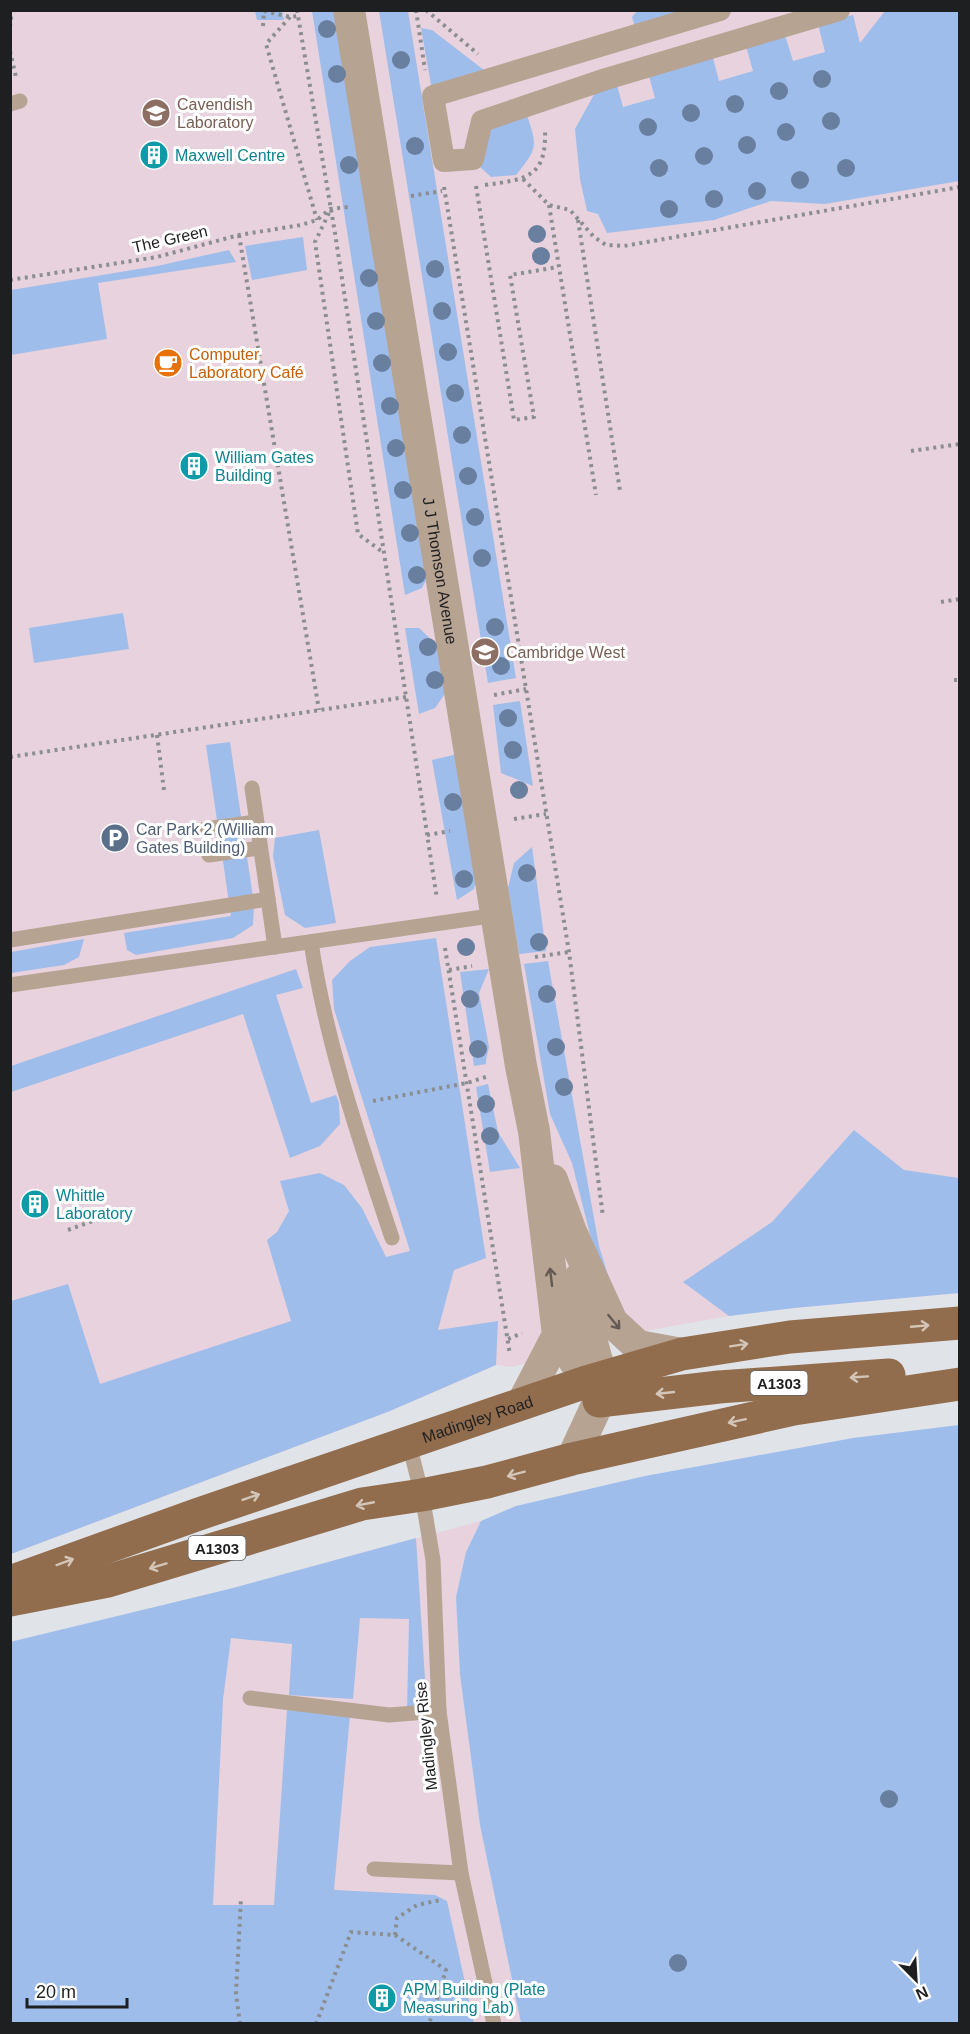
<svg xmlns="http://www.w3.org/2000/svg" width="970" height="2034" font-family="Arial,sans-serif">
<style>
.education{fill:#e8d2de}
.green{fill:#9fbdea}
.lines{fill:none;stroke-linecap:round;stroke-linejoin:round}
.path{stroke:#8b8e91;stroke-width:4;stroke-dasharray:3 4.5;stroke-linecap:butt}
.service{stroke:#b7a392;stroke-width:15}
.pedestrian{stroke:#b7a392;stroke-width:22}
.minor{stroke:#b7a392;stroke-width:32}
.primary{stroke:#916d4e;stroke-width:33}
.tree{fill:#697f9f}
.oneway{stroke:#635a54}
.oneway2{stroke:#d3c5b8}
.labels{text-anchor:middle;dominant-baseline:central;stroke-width:6;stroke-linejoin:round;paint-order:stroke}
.shield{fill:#fff;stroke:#626264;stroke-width:1.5}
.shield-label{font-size:15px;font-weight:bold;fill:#1e1f21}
.education-label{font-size:16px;fill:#785e54;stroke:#fff;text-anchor:start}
.culture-label{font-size:16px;fill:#0d838f;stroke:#fff;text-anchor:start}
.street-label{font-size:16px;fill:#1e1f21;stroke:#fff}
.food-label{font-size:16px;fill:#c56008;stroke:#fff;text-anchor:start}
.service-label{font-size:16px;fill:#4e5e75;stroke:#fff;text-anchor:start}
</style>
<rect width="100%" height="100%" fill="#e0e3e8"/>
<g class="education">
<polygon points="11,11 959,11 959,1293 759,1311 729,1316 651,1330 512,1367 496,1365 390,1411 11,1554"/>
<polygon points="481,1521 466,1552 456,1597 460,1675 480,1825 521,2023 11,2023 10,1996 223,1700 231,1637 295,1571"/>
</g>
<g class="green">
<polygon points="638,10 701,10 637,34 632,17"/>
<polygon points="255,11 282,11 284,20 257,20"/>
<polygon points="312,11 340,11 432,568 422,588 405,595"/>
<polygon points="379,11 408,11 516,678 488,683"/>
<polygon points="885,11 959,11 959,181 825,204 771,201 714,220 607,233 598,214 587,211 580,179 575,129 597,89 617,85 623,107 655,98 649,76 713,58 719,81 753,71 746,46 785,35 793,61 825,52 818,24 853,15 860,43"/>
<polygon points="421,28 432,30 493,77 433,96"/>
<path d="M 526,112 C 537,146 539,147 516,175 L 491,177 L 479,166 L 485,124 Z"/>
<polygon points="303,237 307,270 252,280 245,246"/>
<polygon points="229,250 236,262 98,283 107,339 11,355 11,290 157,266"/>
<polygon points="123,613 129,649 34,663 29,628"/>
<polygon points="405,628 419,628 437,645 447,691 435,708 419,714"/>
<polygon points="520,701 533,786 501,773 493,705"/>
<polygon points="230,742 254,904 253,925 233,938 136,955 127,950 124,933 231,916 206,745"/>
<polygon points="458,754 479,868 474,889 457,900 432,760"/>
<polygon points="319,830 336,923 305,928 285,915 273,856 275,838"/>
<polygon points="532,847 546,951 519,954 508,888 514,863"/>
<polygon points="436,938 486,1258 454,1270 438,1330 498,1321 496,1365 390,1411 11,1554 11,1301 68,1284 100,1384 291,1321 267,1240 277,1232 289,1211 280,1181 320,1173 344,1185 362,1208 386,1257 410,1251 334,1009 332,980 350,961 370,947"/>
<polygon points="84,939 79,957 64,965 11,973 11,952"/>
<polygon points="548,961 599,1246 617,1305 604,1290 572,1163 550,1114 524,964"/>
<polygon points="296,969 303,988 276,995 311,1103 336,1095 339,1103 340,1124 320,1146 290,1158 243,1014 11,1092 11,1066"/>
<polygon points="489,969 479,993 489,1047 486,1060 486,1064 474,1066 460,972"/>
<polygon points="488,1084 498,1132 520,1168 490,1172 476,1087"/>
<polygon points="854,1130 904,1170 959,1178 959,1293 794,1308 729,1316 683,1282 772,1222"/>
<polygon points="959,1425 959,2023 521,2023 480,1825 460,1675 456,1597 466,1552 481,1521 516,1506 645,1476 853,1438"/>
<polygon points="416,1538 427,1710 407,1712 409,1619 360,1618 353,1699 289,1695 292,1644 231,1638 223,1700 213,1905 274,1905 287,1710 350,1715 334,1890 435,1895 447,1901 474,2023 11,2023 10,1642 229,1589"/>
</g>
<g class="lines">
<g class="path">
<polyline points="297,10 335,233 437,899"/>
<polyline points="416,10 425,70"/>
<polyline points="426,10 478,54"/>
<polyline points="290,17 266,44 317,220"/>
<polyline points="263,26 264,11 290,17 298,16"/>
<polyline points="10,27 12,10"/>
<polyline points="10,51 16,77"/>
<polyline points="523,179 549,205 570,210 594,237 606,245 624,246 960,187"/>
<path d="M 485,185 C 527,179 547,178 545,128"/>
<polyline points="476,186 514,420 534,417 510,275 558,267"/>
<polyline points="444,187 569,952 603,1217"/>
<polyline points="411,196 442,191"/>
<polyline points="549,205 596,495"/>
<polyline points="329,213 315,242 358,534 384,553"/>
<polyline points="578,220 620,491"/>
<polyline points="239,235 319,710"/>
<polyline points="10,280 157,257 239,235 301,225 317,220 330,209 348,207"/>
<polyline points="911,451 960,444"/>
<polyline points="941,602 960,599"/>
<polyline points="954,680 960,680"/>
<polyline points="494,695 526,689"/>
<polyline points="157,735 164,790"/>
<polyline points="10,757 406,697"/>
<polyline points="514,819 546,814"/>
<polyline points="427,835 450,831"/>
<polyline points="445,948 510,1355"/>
<polyline points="535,957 569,952"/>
<polyline points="449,970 472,966"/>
<polyline points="373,1101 467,1083 489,1076"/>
<polyline points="68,1230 131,1207"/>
<polyline points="508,1339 522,1333"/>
<polyline points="395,1935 397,1918 417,1905 441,1900"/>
<polyline points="240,2024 236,1993 241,1898"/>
<polyline points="316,2024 351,1932 395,1935 446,1970 429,2024"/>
</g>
<g class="service">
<polyline points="10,104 20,101"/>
<polyline points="252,788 275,947"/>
<polyline points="205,829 256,822"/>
<polyline points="209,855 260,848"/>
<polyline points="10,940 268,899"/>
<path d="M 311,942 C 326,1043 360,1141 392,1238"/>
<polyline points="10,985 497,915"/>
<polyline points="409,1444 422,1495 433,1560 439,1711 461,1873 494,2024"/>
<polyline points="250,1698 389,1715 439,1711"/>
<polyline points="374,1869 461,1873"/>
</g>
<polyline class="pedestrian" points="720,10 433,96 444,161 473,159 482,121 606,79 839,10"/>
<g class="minor">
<path id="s1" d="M 349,10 L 521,1066 L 534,1131 L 558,1335 L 522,1404"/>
<polyline points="552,1180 571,1232 612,1322 638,1346 682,1354"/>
<polyline points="558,1335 599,1400"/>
<polyline points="572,1459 599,1401 599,1368 588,1328 579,1279"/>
</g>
<g class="primary">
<polyline points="599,1401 719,1387 889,1375"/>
<path id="s2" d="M 10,1582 L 196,1515 L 586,1382 L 682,1354 L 790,1337 L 960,1323"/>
<polyline points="10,1600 108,1581 362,1504 422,1495 487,1482 572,1459 794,1409 960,1384"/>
</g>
</g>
<g class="tree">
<circle cx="327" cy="29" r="9"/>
<circle cx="401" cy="60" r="9"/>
<circle cx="337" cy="74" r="9"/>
<circle cx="822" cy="79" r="9"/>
<circle cx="779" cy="91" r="9"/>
<circle cx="735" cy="104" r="9"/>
<circle cx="691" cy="113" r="9"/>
<circle cx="831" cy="121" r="9"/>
<circle cx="648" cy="127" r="9"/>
<circle cx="786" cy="132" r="9"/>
<circle cx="747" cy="145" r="9"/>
<circle cx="415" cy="146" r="9"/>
<circle cx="704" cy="156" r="9"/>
<circle cx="349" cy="165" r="9"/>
<circle cx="659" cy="168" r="9"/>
<circle cx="846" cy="168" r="9"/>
<circle cx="800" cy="180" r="9"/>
<circle cx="757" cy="191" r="9"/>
<circle cx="714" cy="199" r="9"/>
<circle cx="669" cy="209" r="9"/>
<circle cx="537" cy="234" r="9"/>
<circle cx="541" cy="256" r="9"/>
<circle cx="435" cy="269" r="9"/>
<circle cx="369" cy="278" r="9"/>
<circle cx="442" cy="311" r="9"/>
<circle cx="376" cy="321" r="9"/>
<circle cx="448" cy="352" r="9"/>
<circle cx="382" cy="363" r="9"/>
<circle cx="455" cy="393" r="9"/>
<circle cx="390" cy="406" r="9"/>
<circle cx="462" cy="435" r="9"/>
<circle cx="396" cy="448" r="9"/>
<circle cx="468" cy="476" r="9"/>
<circle cx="403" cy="490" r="9"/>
<circle cx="475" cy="517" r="9"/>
<circle cx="410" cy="533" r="9"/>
<circle cx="482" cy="558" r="9"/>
<circle cx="417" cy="575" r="9"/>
<circle cx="495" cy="627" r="9"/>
<circle cx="428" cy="647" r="9"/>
<circle cx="501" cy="666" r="9"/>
<circle cx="435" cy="680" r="9"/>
<circle cx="508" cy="718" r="9"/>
<circle cx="513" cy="750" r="9"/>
<circle cx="519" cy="790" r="9"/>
<circle cx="453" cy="802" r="9"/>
<circle cx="527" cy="873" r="9"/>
<circle cx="464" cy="879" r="9"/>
<circle cx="539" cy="942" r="9"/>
<circle cx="466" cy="947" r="9"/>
<circle cx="547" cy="994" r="9"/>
<circle cx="470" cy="999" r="9"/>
<circle cx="556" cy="1047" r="9"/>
<circle cx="478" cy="1049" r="9"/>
<circle cx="564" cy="1087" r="9"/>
<circle cx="486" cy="1104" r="9"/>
<circle cx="490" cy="1136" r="9"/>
<circle cx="889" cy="1799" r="9"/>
<circle cx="678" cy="1963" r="9"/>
</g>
<defs><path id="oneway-shaft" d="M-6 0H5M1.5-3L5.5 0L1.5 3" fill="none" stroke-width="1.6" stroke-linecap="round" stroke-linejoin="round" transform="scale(1.5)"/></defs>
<g class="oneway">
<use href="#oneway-shaft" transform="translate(551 1277) rotate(-97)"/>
<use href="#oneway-shaft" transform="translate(614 1322) rotate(51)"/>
</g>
<g class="oneway2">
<use href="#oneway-shaft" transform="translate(920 1326) rotate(-5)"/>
<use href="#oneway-shaft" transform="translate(739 1345) rotate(-9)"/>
<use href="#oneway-shaft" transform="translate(859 1377) rotate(176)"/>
<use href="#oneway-shaft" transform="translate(665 1393) rotate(174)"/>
<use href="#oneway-shaft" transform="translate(737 1421) rotate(168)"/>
<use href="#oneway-shaft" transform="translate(516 1474) rotate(165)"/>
<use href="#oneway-shaft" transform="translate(251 1497) rotate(-19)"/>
<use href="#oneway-shaft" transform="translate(365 1504) rotate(169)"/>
<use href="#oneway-shaft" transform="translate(65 1562) rotate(-20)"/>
<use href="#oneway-shaft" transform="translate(158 1566) rotate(163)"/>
</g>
<defs>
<g id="university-disc" transform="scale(1.5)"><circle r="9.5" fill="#8d6e63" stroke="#fff"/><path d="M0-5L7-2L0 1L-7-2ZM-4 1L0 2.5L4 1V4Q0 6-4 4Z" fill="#fff"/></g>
<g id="building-disc" transform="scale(1.5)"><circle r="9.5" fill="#0f9aa8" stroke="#fff"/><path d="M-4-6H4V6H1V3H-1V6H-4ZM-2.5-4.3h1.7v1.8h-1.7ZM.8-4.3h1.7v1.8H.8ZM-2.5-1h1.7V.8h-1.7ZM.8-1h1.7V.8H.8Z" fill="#fff"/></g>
<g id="cafe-disc" transform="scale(1.5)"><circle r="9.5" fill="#e8710a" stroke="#fff"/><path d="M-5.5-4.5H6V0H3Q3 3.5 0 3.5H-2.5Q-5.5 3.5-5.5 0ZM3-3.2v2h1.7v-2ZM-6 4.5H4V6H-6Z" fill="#fff"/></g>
<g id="parking-disc" transform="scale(1.5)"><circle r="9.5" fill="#5c6f8a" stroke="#fff"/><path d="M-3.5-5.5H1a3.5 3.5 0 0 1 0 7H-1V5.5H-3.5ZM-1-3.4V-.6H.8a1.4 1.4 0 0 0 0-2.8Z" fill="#fff"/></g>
</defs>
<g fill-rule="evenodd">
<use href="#university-disc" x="156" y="113"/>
<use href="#building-disc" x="154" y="155"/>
<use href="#cafe-disc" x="168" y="363"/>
<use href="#building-disc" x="194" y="466"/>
<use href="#university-disc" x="485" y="652"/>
<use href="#parking-disc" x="115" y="838"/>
<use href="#building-disc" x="35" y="1204"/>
<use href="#building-disc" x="382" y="1998"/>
</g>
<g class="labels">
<g class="shield">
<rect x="750.5" y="1371" width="57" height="24" rx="4.5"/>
<rect x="188.5" y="1536" width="57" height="24" rx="4.5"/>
</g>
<g class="shield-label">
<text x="779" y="1383">A1303</text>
<text x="217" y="1548">A1303</text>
</g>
<g class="education-label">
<text x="177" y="104">Cavendish<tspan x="177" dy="18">Laboratory</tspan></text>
<text x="506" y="652">Cambridge West</text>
</g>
<g class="culture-label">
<text x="175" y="155">Maxwell Centre</text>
<text x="215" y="457">William Gates<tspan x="215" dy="18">Building</tspan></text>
<text x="56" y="1195">Whittle<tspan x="56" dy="18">Laboratory</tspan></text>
<text x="403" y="1989">APM Building (Plate<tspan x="403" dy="18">Measuring Lab)</tspan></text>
</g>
<g class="street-label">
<text transform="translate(170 239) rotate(-13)">The Green</text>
<text stroke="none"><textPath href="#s1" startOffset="568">J J Thomson Avenue</textPath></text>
<text stroke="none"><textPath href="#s2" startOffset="495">Madingley Road</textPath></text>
<text transform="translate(426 1736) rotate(-96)">Madingley Rise</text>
</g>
<g class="food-label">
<text x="189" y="354">Computer<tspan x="189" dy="18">Laboratory Café</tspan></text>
</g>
<g class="service-label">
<text x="136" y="829">Car Park 2 (William<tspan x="136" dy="18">Gates Building)</tspan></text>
</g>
</g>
<rect width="970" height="2034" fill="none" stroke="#1e1f21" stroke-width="24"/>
<g transform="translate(916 1980) rotate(156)" stroke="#ffffff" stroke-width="4.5" paint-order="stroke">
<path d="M0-4.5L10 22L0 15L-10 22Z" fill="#1e1f21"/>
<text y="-9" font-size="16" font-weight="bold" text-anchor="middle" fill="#1e1f21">N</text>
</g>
<path d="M27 1998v9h100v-9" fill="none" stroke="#1e1f21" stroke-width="3"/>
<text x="36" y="1998" font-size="18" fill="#1e1f21" stroke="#ffffff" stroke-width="4.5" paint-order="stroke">20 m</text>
</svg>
